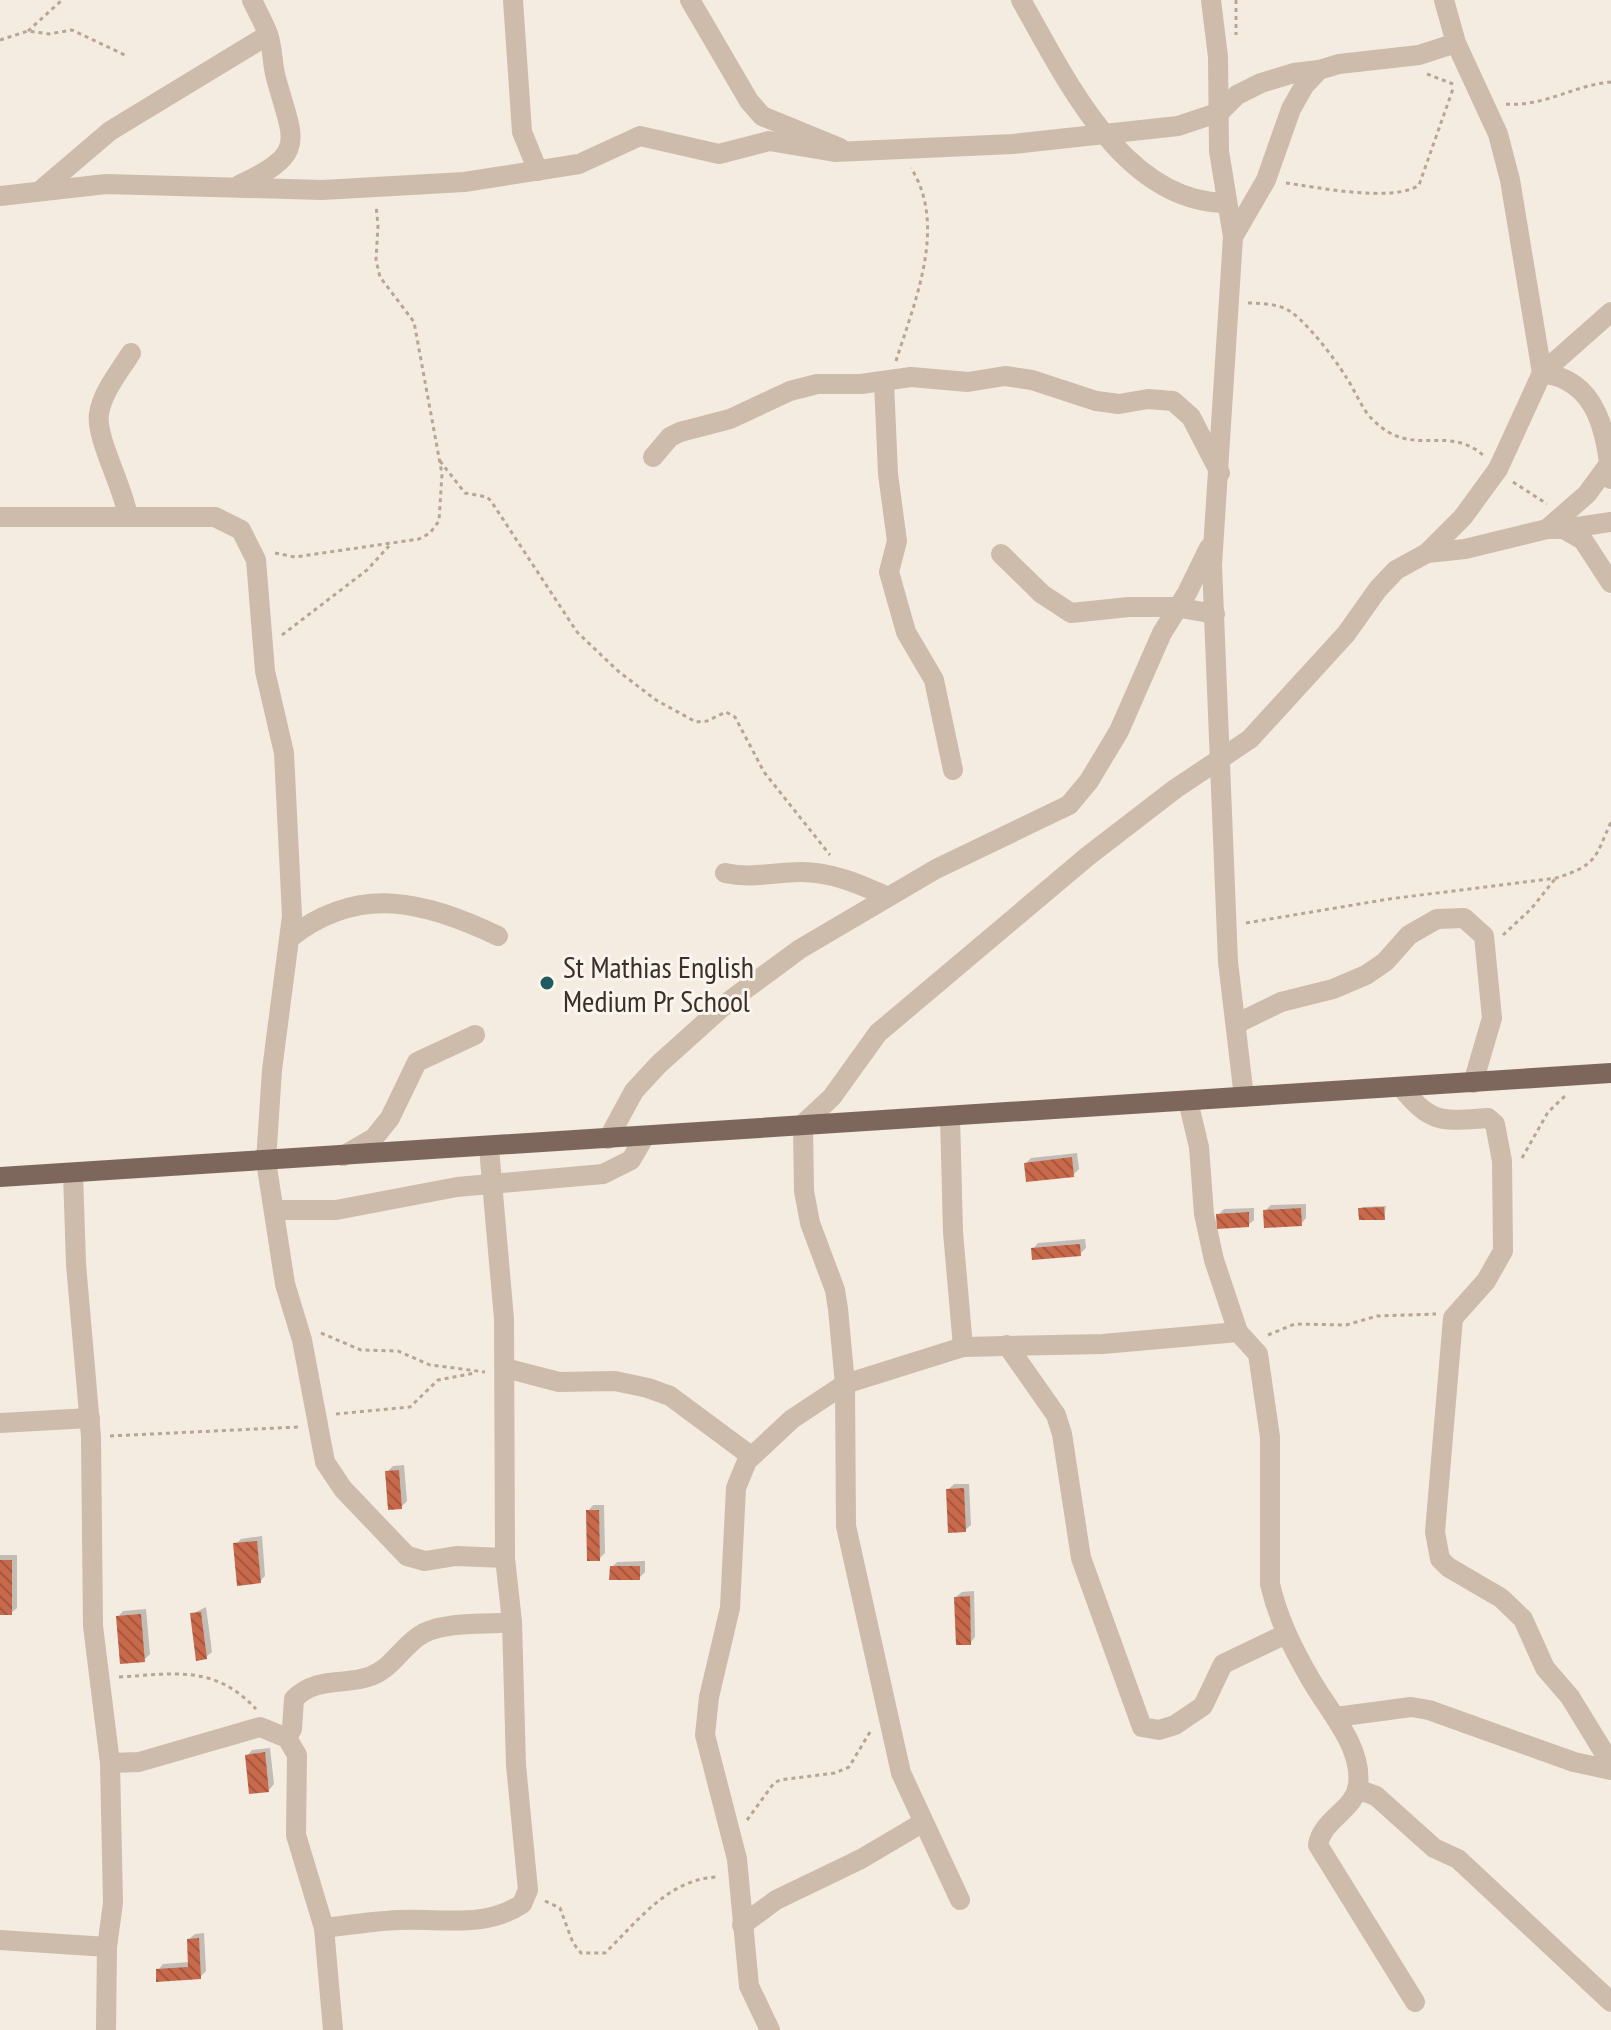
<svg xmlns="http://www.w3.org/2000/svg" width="1611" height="2030" font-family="'PT Sans Narrow',sans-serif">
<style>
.shadow{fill:#0003}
.building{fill:url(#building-back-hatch)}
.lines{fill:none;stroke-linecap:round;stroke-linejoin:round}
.path{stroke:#b9a596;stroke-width:3;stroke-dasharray:4 4;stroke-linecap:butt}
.minor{stroke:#cdbbac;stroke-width:20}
.major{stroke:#7d675c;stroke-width:20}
.poi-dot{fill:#1f5a5e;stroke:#fbf5ee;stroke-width:3}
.labels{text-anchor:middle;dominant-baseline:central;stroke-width:6;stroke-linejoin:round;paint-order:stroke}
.poi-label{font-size:30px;fill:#3b302b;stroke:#fbf5ee;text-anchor:start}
</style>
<defs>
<pattern id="building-back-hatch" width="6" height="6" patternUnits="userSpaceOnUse" patternTransform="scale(2)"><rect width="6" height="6" fill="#c8694b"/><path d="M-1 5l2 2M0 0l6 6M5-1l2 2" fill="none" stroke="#a4573f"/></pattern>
</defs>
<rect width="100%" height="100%" fill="#f4ebe1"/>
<g class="shadow">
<polygon points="1077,1153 1079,1169 1073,1175 1026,1163 1031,1158"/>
<polygon points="1306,1204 1306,1218 1301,1224 1265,1211 1271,1205"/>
<polygon points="1386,1206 1384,1218 1360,1209 1363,1207"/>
<polygon points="1254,1208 1254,1220 1248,1225 1218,1215 1224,1209"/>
<polygon points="1085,1239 1086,1248 1080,1254 1033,1249 1038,1243"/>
<polygon points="404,1465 407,1501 401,1507 387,1472 393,1466"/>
<polygon points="954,1484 969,1484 971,1525 965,1530 948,1490"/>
<polygon points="593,1505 604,1505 605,1553 599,1559 588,1511"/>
<polygon points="262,1536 265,1576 260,1581 236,1544 241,1539"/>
<polygon points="0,1555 17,1555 17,1608 11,1613 0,1613"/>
<polygon points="645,1561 645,1572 639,1578 612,1567 617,1562"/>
<polygon points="974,1591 975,1637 970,1643 956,1597 962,1592"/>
<polygon points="206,1607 212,1652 206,1657 192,1614"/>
<polygon points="146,1609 150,1654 144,1660 118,1617 123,1611"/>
<polygon points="270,1748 274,1784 269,1790 247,1756 252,1750"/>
<polygon points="204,1933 206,1971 200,1977 158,1970 163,1964 190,1962 189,1939 195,1934"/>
</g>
<g class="building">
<polygon points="1072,1157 1074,1177 1026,1182 1024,1163"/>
<polygon points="1384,1207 1385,1220 1359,1220 1358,1208"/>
<polygon points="1301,1208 1302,1226 1264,1228 1263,1210"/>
<polygon points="1249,1212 1249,1227 1217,1229 1216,1214"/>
<polygon points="1080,1244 1081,1256 1032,1260 1031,1248"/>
<polygon points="399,1470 402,1509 388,1510 385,1471"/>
<polygon points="964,1488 966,1532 948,1533 946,1489"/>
<polygon points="586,1510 599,1510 600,1561 587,1561"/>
<polygon points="257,1541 261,1583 237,1586 233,1543"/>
<rect x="0" y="1560" width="12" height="55"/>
<polygon points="610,1566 640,1566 640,1580 609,1580"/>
<polygon points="970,1596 971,1645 956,1645 954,1597"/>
<polygon points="201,1612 207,1659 196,1661 190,1613"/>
<polygon points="141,1614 145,1662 120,1664 116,1616"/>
<polygon points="265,1752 269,1792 249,1794 245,1755"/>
<polygon points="199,1938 201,1979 156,1982 156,1969 188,1967 187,1939"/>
</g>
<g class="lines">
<g class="path">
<polyline points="1236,0 1236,35"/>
<polyline points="28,31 62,0"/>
<polyline points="0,40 28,31 49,34 72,30 127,56"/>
<polyline points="1427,74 1453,84"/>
<path d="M 1506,104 C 1544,107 1574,85 1611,82"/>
<path d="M 1286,183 C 1316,187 1394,203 1419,185 L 1454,86"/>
<path d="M 1248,303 C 1260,303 1273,304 1284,308 C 1302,315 1336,360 1346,377 C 1355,390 1361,408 1372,419 C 1413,461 1446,422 1484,456"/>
<path d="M 896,361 C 914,303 948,226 911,168"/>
<polyline points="440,461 465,493 487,497 491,501 577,632 618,671 656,700 696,722 707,721 726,712 735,717 764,772 830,855"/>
<polyline points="1513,482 1547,504"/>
<polyline points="275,553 295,557 419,539 430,533 439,521 442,474 414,322 380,277 376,260 378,225 376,206"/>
<polyline points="282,635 367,570 389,546"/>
<path d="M 1246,923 L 1389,899 L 1556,878 C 1598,865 1595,857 1611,822"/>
<polyline points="1503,935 1531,909 1555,879"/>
<polyline points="1522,1158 1548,1112 1565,1096"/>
<polyline points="321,1333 361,1350 398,1351 430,1365 485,1372"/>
<polyline points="1268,1335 1295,1324 1346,1325 1377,1316 1436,1314"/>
<polyline points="336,1414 410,1407 438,1380 475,1373"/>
<polyline points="110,1436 298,1427"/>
<path d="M 119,1677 C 174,1674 214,1664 256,1709"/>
<polyline points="747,1820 774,1783 780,1780 835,1773 849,1767 870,1732"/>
<path d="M 545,1901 L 560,1908 L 573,1943 L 581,1953 L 605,1953 C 637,1922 669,1878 718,1877"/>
</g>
<g class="minor">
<polyline points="513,0 522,132 538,171"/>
<polyline points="690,0 749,101 762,116 840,148"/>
<path d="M 1021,0 C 1065,77 1123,203 1227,203"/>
<polyline points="1211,0 1218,57 1219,151 1233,237 1212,565 1228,962 1244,1097"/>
<path d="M 1444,0 L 1456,43 L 1498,134 L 1510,180 L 1542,373 C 1598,380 1606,433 1611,479"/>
<path d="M 239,185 C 309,153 293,141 276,78 C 272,64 273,48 268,34 C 264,23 257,11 252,0"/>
<polyline points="42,189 110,131 268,35"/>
<polyline points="0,196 106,184 322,190 464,182 579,164 640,136 719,154 769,141 835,152 1013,144 1178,126 1220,112 1237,95 1261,83 1294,73 1319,70"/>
<polyline points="1233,237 1266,180 1291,109 1304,86 1319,70 1339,64 1419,55 1456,43"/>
<polyline points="884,382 888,474 897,541 889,572 906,632 934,680 953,770"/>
<polyline points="653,457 670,437 680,432 730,419 790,391 817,384 861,384 911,377 968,382 1005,376 1032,380 1096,401 1119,404 1148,399 1173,401 1191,417 1220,473"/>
<polyline points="0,517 215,517 241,530 256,560 265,671 284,753 292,916 272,1070 266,1161 285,1284 302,1340 325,1462 343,1489 407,1556 425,1561 456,1556 505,1558"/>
<path d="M 128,517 C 124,488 95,437 99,414 C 102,392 120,371 131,353"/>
<polyline points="1547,529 1587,494 1609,464"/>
<polyline points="1564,529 1611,522"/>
<polyline points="1427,553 1465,549 1547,529 1564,529 1583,540 1611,583"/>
<polyline points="1001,554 1042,594 1071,613 1129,607 1175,607 1215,614"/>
<path d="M 725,873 C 752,879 774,872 801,872 C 832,872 859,884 886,896"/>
<path d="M 290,938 C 359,883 426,902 498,936"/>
<polyline points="1236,1024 1281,1002 1333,989 1366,975 1385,962 1409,935 1437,919 1464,918 1484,936 1492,1018 1473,1083"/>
<path d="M 1401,1087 C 1432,1125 1442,1121 1488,1118 L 1495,1124 L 1502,1161 L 1503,1251 L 1486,1281 L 1453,1318 L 1435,1532 L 1440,1559 L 1448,1567 L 1501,1598 L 1523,1619 L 1545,1668 L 1570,1697 L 1611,1764"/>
<polyline points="1188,1101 1199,1147 1204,1214 1214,1260 1238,1332"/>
<polyline points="950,1116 953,1232 963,1347"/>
<polyline points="608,1139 634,1091 659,1064 728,1002 800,949 936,869 1069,805 1089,781 1119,731 1162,633 1187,593 1209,548"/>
<polyline points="343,1156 374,1138 390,1118 417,1062 475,1035"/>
<polyline points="73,1173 76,1264 91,1437 93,1626 110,1763 113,1903 107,1947 106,2030"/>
<polyline points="274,1210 336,1210 457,1187 603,1174 631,1160 645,1136"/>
<polyline points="1007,1345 1056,1415 1062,1434 1081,1558 1142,1727 1159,1730 1175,1725 1203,1706 1223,1664 1286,1634"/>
<polyline points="505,1368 559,1382 615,1381 648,1388 670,1396 751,1456"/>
<polyline points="0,1423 90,1418"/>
<polyline points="1336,1717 1411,1707 1429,1710 1574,1762 1611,1770"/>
<path d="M 287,1738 L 292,1729 L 294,1699 C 316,1676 345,1686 371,1676 C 394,1667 404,1643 424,1633 C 448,1621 486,1625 512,1622"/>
<polyline points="110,1763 139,1762 260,1727 287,1738 297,1755 296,1835 324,1928 333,2030"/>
<polyline points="1357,1789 1376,1796 1434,1848 1458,1859 1611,2002"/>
<polyline points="960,1900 901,1773 846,1526 845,1384 838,1309 835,1290 810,1223 804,1191 803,1124 832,1097 878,1033 1088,856 1175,789 1250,739 1346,634 1378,589 1396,570 1427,553 1463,517 1498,469 1542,373 1611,312"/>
<polyline points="742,1925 776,1900 861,1859 922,1823"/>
<path d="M 324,1928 C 349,1925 374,1921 399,1920 C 442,1918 484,1929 522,1904 L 528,1890 L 516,1765 L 512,1622 L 505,1558 L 504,1319 L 489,1148"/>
<polyline points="0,1940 107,1947"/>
<path d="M 770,2030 L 749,1986 L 737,1859 L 705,1735 L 709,1697 L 730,1608 L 736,1488 L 747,1461 L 792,1419 L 845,1384 L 963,1347 L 1103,1344 L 1238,1332 L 1258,1354 L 1270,1437 L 1270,1584 C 1278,1619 1293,1649 1311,1680 C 1328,1710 1363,1747 1358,1785 C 1355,1810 1322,1819 1318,1845 L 1415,2002"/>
</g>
<polyline class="major" points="0,1177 1611,1073"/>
</g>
<circle class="poi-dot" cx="547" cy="983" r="8"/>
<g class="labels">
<g class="poi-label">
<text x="563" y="966">St Mathias English<tspan x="563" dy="34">Medium Pr School</tspan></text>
</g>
</g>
</svg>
